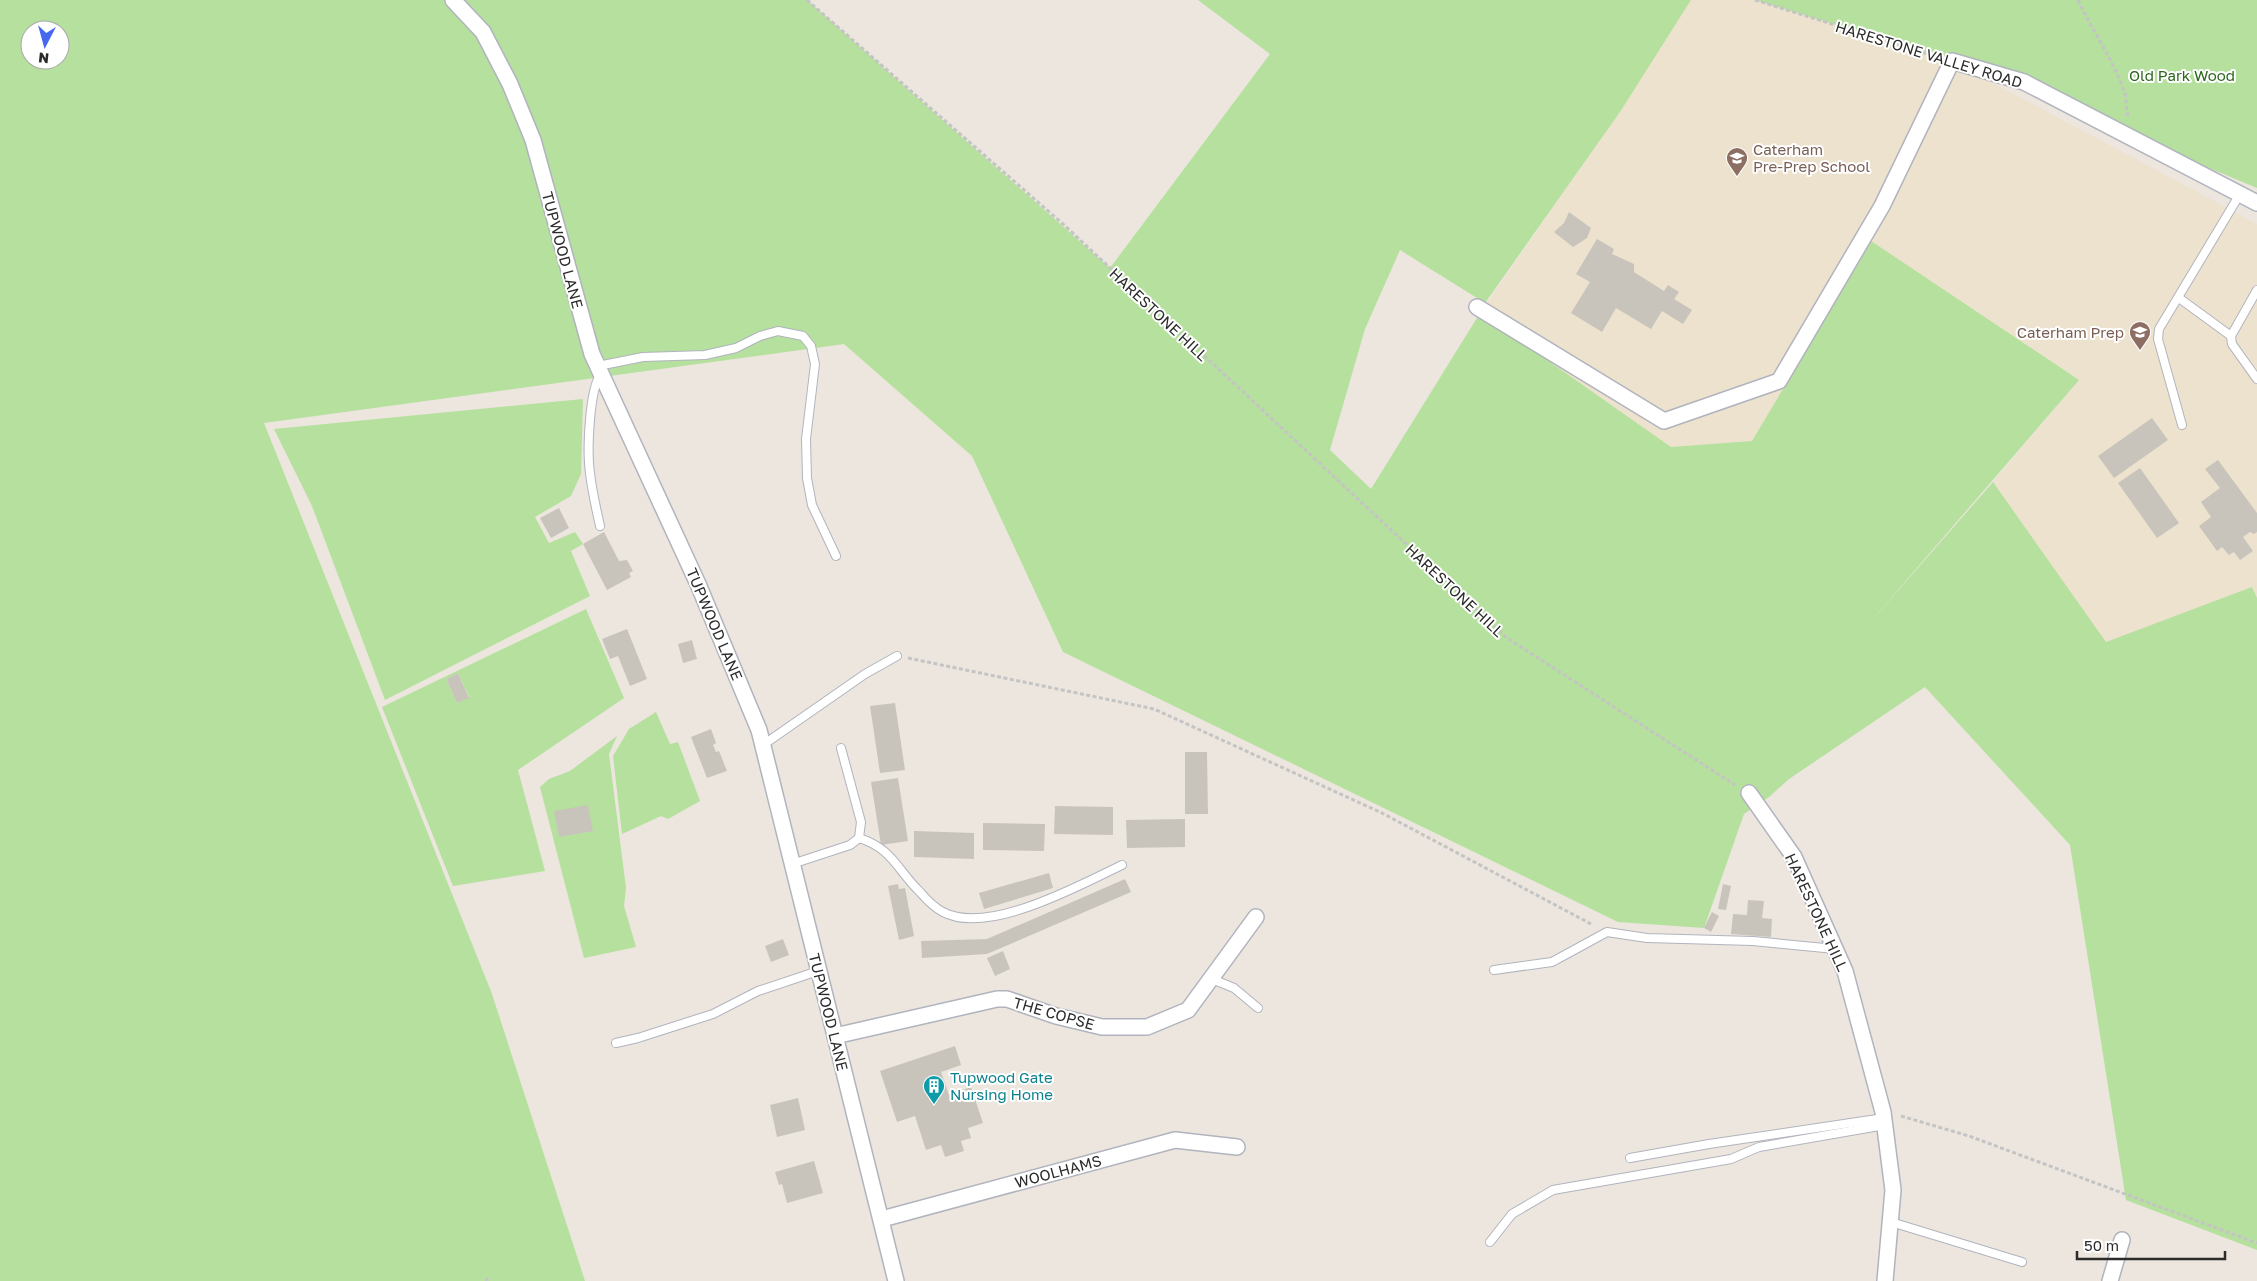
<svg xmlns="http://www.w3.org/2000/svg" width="2257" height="1281" font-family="'Golos Text',sans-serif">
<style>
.education{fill:#ede2ce}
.green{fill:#b5e09d;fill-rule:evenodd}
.building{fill:#c8c4bc}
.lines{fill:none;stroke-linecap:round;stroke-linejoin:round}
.service-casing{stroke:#b1b4be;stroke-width:10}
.minor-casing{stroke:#b1b4be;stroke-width:18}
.path{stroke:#c4c4c4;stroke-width:3;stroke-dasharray:4 2.5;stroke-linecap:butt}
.service{stroke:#fff;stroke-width:8}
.minor{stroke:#fff;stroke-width:15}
.labels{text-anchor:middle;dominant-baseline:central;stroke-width:4;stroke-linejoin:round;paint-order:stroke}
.street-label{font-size:15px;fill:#2b2b2b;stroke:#fff}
.park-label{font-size:15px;fill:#2e651e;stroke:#fff}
.education-label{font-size:15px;fill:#785e54;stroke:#fff;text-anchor:start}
.culture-label{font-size:15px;fill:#0d838f;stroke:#fff;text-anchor:start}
</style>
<rect width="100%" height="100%" fill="#ece6de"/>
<polygon class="education" points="1691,0 1755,0 1952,61 2257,224 2257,598 2252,587 2106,642 1993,482 2079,380 1871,242 1752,441 1671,447 1480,313 1620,112"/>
<g class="green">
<path d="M 0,0 L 807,0 L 1110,268 L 1270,54 L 1198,0 L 1691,0 L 1620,112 L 1485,303 L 1400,250 L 1365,329 L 1330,450 L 1371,489 L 1480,313 L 1671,447 L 1752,441 L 1871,241 L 2079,380 L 1860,634 L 1993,482 L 2106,642 L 2252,587 L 2257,598 L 2257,1250 L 2126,1200 L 2070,845 L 1925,687 L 1789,779 L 1769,797 L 1744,814 L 1704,928 L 1618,922 L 1063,652 L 972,456 L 844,344 L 264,423 L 492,994 L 585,1281 L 0,1281 ZM 30,30 L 60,30 L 60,60 L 30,60 Z"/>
<polygon points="1755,0 2257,0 2257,188 1952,61"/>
<polygon points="583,399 581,474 571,496 535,517 549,543 575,532 583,544 571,551 590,596 385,700 312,506 274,429"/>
<path d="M 586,609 L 624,698 L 518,770 L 545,871 L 453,886 L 382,707 ZM 458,673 L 469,697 L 457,703 L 446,679 Z"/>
<polygon points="656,712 670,744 678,742 700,801 668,819 661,816 622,834 613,756 629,729"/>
<polygon points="617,736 609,754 626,888 624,906 636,947 584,958 540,787 549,779 570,771"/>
</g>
<g class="building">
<polygon points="1569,212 1591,228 1587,238 1573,247 1554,232 1564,223"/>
<polygon points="1597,239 1614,249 1612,254 1634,264 1634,272 1664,291 1668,285 1679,292 1674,299 1692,310 1683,324 1662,311 1651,329 1616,308 1602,332 1571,313 1590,282 1576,274"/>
<polygon points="2152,418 2168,440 2114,478 2098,456"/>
<polygon points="2218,460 2257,513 2257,532 2254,534 2250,532 2243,537 2253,551 2240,560 2234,552 2229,555 2222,547 2217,551 2199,526 2211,517 2201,502 2220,488 2205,469"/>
<polygon points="2140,468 2179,523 2157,538 2118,483"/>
<polygon points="559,508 569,528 551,538 540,518"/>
<polygon points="604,532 619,561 627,560 633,571 629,573 631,577 607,590 583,544"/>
<polygon points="627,629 647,679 630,686 618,656 610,659 602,639"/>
<polygon points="692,640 697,659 683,663 678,644"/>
<polygon points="458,673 469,698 457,703 446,679"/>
<polygon points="895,703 905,770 880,773 870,706"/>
<polygon points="711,729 716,743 713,745 716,752 719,751 727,771 707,778 691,737"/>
<polygon points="1185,752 1207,752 1208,814 1185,814"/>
<polygon points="898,778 908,841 881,845 871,782"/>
<polygon points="588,805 593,831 559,837 554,811"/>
<polygon points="1055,806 1113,807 1113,835 1054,834"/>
<polygon points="1185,819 1185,847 1127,848 1126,820"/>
<polygon points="983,823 1045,824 1044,851 983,850"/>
<polygon points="914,831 974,833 974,859 914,857"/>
<polygon points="1049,873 1053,888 984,909 979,893"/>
<polygon points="1125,879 1131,892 987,954 922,958 921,941 987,939"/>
<polygon points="898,884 899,889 905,888 914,936 899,940 888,886"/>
<polygon points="1723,884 1731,886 1726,910 1718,909"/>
<polygon points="1748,900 1764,901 1762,918 1772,919 1771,937 1731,934 1733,914 1747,915"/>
<polygon points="1712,912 1719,916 1711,932 1704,928"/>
<polygon points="783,939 789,955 771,962 765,946"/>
<polygon points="1003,951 1010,969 995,976 987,958"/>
<polygon points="955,1046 961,1065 941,1072 949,1095 971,1087 983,1123 968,1128 971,1138 961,1141 964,1151 945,1157 941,1145 926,1150 915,1116 897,1122 880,1071"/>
<polygon points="798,1098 805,1130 777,1137 770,1105"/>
<polygon points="814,1161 823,1193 787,1203 782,1184 779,1185 775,1172"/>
</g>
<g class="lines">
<g class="service-casing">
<g id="service">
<polyline points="2179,298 2231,336 2257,290"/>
<polyline points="2231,336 2232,344 2257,379"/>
<polyline points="598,366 643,357 705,355 736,348 760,336 778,331 803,336 811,346 815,364 806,439 807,478 812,505 836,556"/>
<polyline points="2182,425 2158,339 2159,329 2240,194"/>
<path d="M 600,526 C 596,508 592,491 590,473 C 587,452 589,389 601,374"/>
<polyline points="763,745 865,674 897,656"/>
<path d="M 859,838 C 892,848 898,871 920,892 C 926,899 935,908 943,912 C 988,936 1080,885 1122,865"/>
<polyline points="792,864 850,845 859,838 861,822 841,748"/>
<polyline points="1494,970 1552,962 1607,932 1647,938 1753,941 1835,949"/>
<polyline points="1212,979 1234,988 1258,1008"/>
<polyline points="616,1043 638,1038 713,1014 758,991 818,971"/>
<polyline points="1630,1158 1709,1144 1884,1118"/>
<polyline points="1891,1222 2022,1262"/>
<polyline points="1490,1242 1512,1214 1553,1190 1731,1159 1759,1147 1885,1125"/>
</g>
</g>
<g class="minor-casing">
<g id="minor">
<polyline points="453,0 483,32 510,84 533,140 592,354 698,584 759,730 896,1281"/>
<polyline points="1477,307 1664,421 1779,381 1882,206 1952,61 2024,82 2257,203"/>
<polyline points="1749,793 1794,857 1845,971 1883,1112 1893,1190 1885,1281"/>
<polyline points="835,1036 997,999 1007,999 1056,1016 1102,1027 1147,1027 1188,1010 1256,917"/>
<polyline points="882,1219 1175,1140 1237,1147"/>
<polyline points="2110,1281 2122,1240"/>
</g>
</g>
<g class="path">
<polyline points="807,0 1063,224 1507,638 1735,785"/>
<polyline points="1755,0 1937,57"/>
<path d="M 2078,0 C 2093,32 2114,61 2125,94 C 2127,102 2126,110 2128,117"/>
<polyline points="908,658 1154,709 1382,813 1593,925"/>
<polyline points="1901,1116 1969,1136 2257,1243"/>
<polyline points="486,1281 487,1279 488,1281"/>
</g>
<use href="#service" class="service"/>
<use href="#minor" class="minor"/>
</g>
<defs>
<g id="school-pin" transform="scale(1.125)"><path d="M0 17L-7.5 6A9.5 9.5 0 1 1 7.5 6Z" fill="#8d6e63" stroke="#fff"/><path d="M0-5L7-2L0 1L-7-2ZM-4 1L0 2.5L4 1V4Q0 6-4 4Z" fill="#fff"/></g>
<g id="building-pin" transform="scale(1.125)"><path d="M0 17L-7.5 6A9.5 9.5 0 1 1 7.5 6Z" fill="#0f9aa8" stroke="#fff"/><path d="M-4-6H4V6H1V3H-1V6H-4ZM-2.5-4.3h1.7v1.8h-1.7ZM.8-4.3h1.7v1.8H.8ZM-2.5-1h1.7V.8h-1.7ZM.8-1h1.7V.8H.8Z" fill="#fff"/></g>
</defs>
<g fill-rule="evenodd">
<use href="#school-pin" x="1737" y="158"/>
<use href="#school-pin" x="2140" y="332"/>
<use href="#building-pin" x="934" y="1086"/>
</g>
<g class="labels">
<g class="street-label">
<text transform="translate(1929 54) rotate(17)">HARESTONE VALLEY ROAD</text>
<text transform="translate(563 250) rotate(75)">TUPWOOD LANE</text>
<text transform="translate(1159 314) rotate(43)">HARESTONE HILL</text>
<text transform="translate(1455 590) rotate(43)">HARESTONE HILL</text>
<text transform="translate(715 624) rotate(67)">TUPWOOD LANE</text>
<text transform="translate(1817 912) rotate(65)">HARESTONE HILL</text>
<text transform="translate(829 1012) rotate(76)">TUPWOOD LANE</text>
<text transform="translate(1054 1013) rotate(16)">THE COPSE</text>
<text transform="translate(1058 1171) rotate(-15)">WOOLHAMS</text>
</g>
<g class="park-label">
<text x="2182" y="75">Old Park Wood</text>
</g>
<g class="education-label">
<text x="1753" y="149">Caterham<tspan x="1753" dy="17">Pre-Prep School</tspan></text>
<text x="2124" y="332" text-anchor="end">Caterham Prep</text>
</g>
<g class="culture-label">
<text x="950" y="1077">Tupwood Gate<tspan x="950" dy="17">Nursing Home</tspan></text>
</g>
</g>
<g transform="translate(45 45) rotate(186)"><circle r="24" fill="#ffffff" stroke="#aaaaaa"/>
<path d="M0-4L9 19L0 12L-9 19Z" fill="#4668f1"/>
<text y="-8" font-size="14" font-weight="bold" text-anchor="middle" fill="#2b2b2b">N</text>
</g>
<path d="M2077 1251v8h148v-8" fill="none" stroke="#2b2b2b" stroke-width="2.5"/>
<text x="2084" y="1251" font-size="15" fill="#2b2b2b" stroke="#ffffff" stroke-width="4" paint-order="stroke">50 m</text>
</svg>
